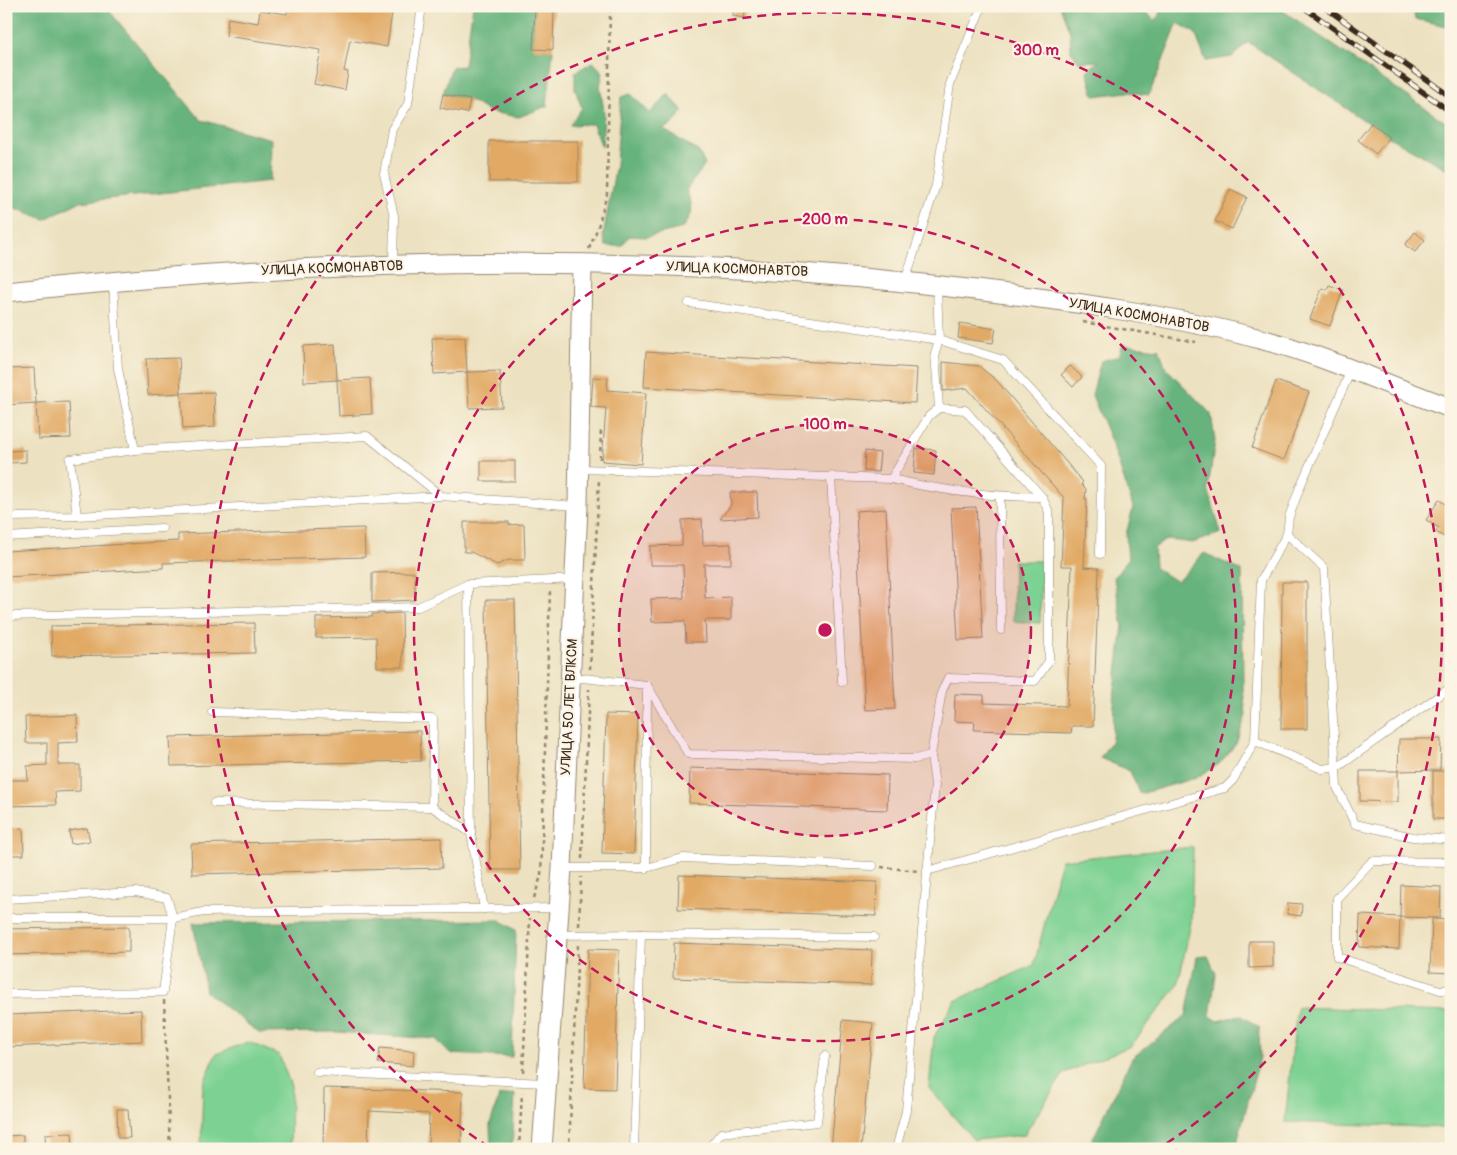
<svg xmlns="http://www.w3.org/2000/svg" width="1457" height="1155" font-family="Pangolin,sans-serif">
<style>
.green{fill:#7dd193;stroke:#5c7e58}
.forest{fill:#66b37d;stroke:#506e4e}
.building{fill:#e1a963}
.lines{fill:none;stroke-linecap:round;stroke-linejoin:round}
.service-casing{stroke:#94866f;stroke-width:9}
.tertiary-casing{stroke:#94866f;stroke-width:21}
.path{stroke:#94866f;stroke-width:2.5;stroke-dasharray:4 4;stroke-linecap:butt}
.service{stroke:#fff;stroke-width:8}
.tertiary{stroke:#fff;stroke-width:19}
.rail-casing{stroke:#3b2a1e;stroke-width:5.5}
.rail{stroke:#fcf5e5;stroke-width:4;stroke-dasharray:11;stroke-linecap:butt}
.ring{fill:none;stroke:#c2185b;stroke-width:2.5;stroke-dasharray:9 6}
.labels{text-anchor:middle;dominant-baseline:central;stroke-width:4.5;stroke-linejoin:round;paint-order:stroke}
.street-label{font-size:14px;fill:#3b2a1e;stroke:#fcf5e5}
.centre{fill:#c2185b;stroke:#fcf5e5;stroke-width:2.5}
.ring-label{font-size:15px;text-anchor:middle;font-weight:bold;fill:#c2185b;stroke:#fcf5e5;stroke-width:4.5;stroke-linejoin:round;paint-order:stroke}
</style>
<rect width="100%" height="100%" fill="#fcf5e5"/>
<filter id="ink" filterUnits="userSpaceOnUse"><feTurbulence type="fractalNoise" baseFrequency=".02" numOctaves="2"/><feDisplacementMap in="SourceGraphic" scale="10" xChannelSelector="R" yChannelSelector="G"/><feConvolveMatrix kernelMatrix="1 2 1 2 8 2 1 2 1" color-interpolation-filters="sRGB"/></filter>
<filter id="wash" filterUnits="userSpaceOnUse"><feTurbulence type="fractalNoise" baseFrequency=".0096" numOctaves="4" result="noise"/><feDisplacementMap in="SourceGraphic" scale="20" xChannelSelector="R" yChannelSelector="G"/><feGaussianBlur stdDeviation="1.12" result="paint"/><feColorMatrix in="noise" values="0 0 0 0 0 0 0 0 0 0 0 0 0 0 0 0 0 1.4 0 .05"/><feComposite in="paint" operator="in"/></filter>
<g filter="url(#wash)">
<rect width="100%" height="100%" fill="#ece1c0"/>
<g class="green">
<polygon points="1014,561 1042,561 1040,623 1013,621"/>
<polygon points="1193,847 1191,922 1178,985 1131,1046 1064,1073 1024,1135 974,1140 929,1088 934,1037 955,1001 1034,965 1061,860"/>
<polygon points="1297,1007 1451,1012 1451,1128 1285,1122"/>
<polygon points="248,1042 279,1055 291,1086 290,1149 201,1149 203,1085 216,1054"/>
</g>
<g class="forest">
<polygon points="6,6 105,6 201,120 271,139 270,181 79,202 45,219 15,208 6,218"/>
<polygon points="473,6 535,6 533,49 553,50 547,106 519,117 490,112 469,100 443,94 452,67 464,66"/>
<polygon points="1060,6 1140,6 1155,21 1165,6 1276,6 1451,126 1451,171 1389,137 1248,42 1232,57 1206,61 1195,33 1178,23 1149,95 1128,92 1094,96 1087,71 1099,61 1079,62 1071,51 1070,32"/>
<polygon points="1405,6 1451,6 1451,27 1415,19 1413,9"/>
<polygon points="593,62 603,72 600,86 604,112 602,147 593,124 570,125 582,108 575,89 575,72"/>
<path d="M 631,94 L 650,113 L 668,94 L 683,111 L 672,125 L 663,129 L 699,152 L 705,165 L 686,190 C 694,208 694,212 683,228 L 646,237 L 629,236 L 622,246 L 606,246 L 603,236 L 616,165 L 621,97 Z"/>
<polygon points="1123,345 1159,349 1166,368 1211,414 1215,441 1208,489 1221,533 1192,543 1167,539 1154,548 1155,568 1177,582 1204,553 1242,571 1243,690 1246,715 1236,744 1219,764 1196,778 1140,794 1130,771 1100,758 1112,740 1115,689 1123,626 1114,578 1128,559 1126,535 1133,507 1113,446 1092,395 1101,361 1119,356"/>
<polygon points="500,920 516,930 512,1057 450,1054 436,1039 336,1032 259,1033 206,992 193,923"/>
<polygon points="1208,956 1216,974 1210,1016 1218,1021 1240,1015 1259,1027 1260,1057 1236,1146 1233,1149 1088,1149 1132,1058 1186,1016 1197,957"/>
<polygon points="515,1094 512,1149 491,1149 490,1125 499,1096"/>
</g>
<g id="blocks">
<g class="building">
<polygon points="288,6 393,6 387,47 350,40 344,71 348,72 345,90 314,84 321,50 226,36 228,18 258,23 260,10 287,14"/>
<polygon points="535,6 554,6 553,50 533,49"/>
<polygon points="734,6 746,6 744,18 733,16"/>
<polygon points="443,94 470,100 467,113 440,108"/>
<polygon points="1371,123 1389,137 1376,154 1358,140"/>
<rect x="489" y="141" width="89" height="41"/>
<polygon points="1230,189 1247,197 1232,229 1215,221"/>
<polygon points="1415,232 1425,240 1415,252 1405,245"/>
<polygon points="1329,285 1343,290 1330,326 1310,319 1322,288 1327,290"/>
<polygon points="960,323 996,329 993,343 958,338"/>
<polygon points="465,337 467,372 434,374 432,338"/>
<polygon points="335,344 337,380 304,382 303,346"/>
<polygon points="646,352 917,368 915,403 644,387"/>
<polygon points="179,358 181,393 148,395 146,359"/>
<polygon points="943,362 979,366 997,381 1083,482 1081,484 1086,489 1085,499 1087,499 1084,567 1099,568 1093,726 1072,726 1071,733 974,730 975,722 954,721 955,694 984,695 984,703 1067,706 1072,566 1061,566 1064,498 967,388 943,391"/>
<polygon points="1070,366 1082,377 1073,387 1061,375"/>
<polygon points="34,368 36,403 6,405 6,369"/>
<polygon points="500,371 502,407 469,408 467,372"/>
<polygon points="593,377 608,378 607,390 646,393 641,464 602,461 606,408 591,407"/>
<polygon points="370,378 372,414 339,416 337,380"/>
<polygon points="1276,381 1309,392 1284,460 1252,448"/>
<polygon points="214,392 215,427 183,429 181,393"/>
<polygon points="69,402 71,438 38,439 36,403"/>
<polygon points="916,448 936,450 934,475 914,473"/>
<polygon points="26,450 26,462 10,463 10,451"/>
<polygon points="865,451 880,453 878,472 864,471"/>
<rect x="481" y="461" width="34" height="20"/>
<polygon points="730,492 757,492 758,517 720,519 731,505"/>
<polygon points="1439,500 1451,508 1451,541 1436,532 1439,528 1426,520"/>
<polygon points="976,507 983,639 958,640 951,508"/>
<polygon points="886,509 895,709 865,710 856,511"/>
<polygon points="702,519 703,545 731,544 731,564 704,564 705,598 731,597 731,620 705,620 706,642 686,642 685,621 652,622 651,599 684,598 683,565 650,565 650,546 682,545 682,520"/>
<polygon points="464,522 509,522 509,525 524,524 525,560 509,560 497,565 471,552 464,552"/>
<polygon points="364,528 365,557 163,563 163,568 6,577 6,551 178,541 178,534"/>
<polygon points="415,572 415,600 372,602 372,573"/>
<polygon points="1282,582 1307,582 1307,729 1281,729"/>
<polygon points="486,600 515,600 520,870 490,870"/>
<polygon points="402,613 403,667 377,667 376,637 316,638 316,618 372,617 372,614"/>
<polygon points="254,623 255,653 52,656 51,626"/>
<polygon points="606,714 638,715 634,854 602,853"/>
<polygon points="77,715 78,742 58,743 58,765 80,765 80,791 55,792 56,805 6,806 6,780 28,780 27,766 47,765 47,743 26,743 25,717"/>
<polygon points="420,731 421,761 171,766 170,737"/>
<polygon points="1399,739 1441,739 1440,770 1398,771"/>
<polygon points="690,768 888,775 887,810 689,803"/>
<polygon points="1360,771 1398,771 1398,802 1360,801"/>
<rect x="1433" y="771" width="18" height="48"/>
<polygon points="23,828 24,855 6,855 6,829"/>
<polygon points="87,828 90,841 71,844 69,831"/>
<polygon points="441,838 442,868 192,874 191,844"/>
<polygon points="679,875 877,882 876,916 678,909"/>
<polygon points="1401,885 1441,887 1440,918 1400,917"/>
<polygon points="1288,903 1302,904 1301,916 1287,914"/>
<polygon points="1360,915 1400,917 1399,949 1359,947"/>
<polygon points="1432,919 1451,920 1451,973 1430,972"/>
<polygon points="129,927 129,952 6,955 6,929"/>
<polygon points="1249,941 1273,941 1273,967 1249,968"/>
<polygon points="674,943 872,950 871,985 673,978"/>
<polygon points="588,949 619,950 615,1089 584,1088"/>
<polygon points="141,1010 142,1041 6,1047 6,1015"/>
<polygon points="843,1020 873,1023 861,1149 831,1149"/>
<polygon points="380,1048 414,1051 413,1066 378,1063"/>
<polygon points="324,1088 463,1092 461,1149 428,1149 429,1114 369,1111 368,1149 323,1149"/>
<polygon points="117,1109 128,1109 130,1138 118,1138"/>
<polygon points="72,1133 73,1149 46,1149 45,1134"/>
<polygon points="23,1135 23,1149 6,1149 6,1136"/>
</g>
</g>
</g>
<g filter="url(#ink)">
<use href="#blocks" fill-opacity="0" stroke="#94866f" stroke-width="1"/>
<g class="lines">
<g class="service-casing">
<g id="service">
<polyline points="393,265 394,216 384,174 392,129 408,104 422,6"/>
<polyline points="113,281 118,369 135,450"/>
<polyline points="905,281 936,185 950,84 982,6"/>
<polyline points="689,303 939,340 1003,360 1101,466 1100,554"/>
<polyline points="939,408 965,410 1042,497"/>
<polyline points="831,476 842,682"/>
<polyline points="891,479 929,416 939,408 935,353 939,340 937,287"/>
<polyline points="1000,497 1001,630"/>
<polyline points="77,516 441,496 577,506"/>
<polyline points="6,517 77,516 70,459 135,450 367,436 441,496"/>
<polyline points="1287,534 1324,568 1337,787 1355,824 1413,837 1451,840"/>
<polyline points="6,537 162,528"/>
<polyline points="6,616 418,607 468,584"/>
<path d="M 571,680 L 583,678 L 647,685 L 688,754 L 915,759 L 931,755 L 942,691 L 948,678 L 1035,681 L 1049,661 L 1049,512 L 1042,497 C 990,497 941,491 891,479 L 580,469"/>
<polyline points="212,712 433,719 432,807"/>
<polyline points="1255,741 1322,769 1338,767 1450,688 1451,677"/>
<polyline points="214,803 432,807 471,833"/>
<polyline points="1451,862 1372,861 1337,898 1337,957 1440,990 1451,990"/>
<polyline points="562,868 646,868 683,858 873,866"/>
<polyline points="646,868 647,685"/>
<polyline points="927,871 1225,788 1233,780 1255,741 1261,580 1287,534 1289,517 1300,487 1351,370"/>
<polyline points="6,899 136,892 167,898 173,918 163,992 6,994"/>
<polyline points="484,909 471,833 468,584 575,579"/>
<polyline points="6,918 173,918 203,912 558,908"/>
<polyline points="556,935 641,934 874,937"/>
<polyline points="317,1072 545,1083"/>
<polyline points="634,1149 641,934"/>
<polyline points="708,1149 721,1133 817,1122 825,1056"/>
<polyline points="896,1149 906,1111 935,785 931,755"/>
</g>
</g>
<g class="tertiary-casing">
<g id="tertiary">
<path d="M 6,292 C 325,258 649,250 967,289 C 1067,301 1168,314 1264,340 C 1328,357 1389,386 1451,408"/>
<polyline points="542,1149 562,868 578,506 582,264"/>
</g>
</g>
<g class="path">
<polyline points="589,249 598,227 607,194 610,6"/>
<polyline points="1083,322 1196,342"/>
<polyline points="600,459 601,428"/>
<polyline points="590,669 599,480"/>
<polyline points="582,859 589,689"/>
<polyline points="881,867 918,871"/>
<polyline points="534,898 541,876 550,590"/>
<polyline points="579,926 581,877"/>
<polyline points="164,1000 170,1149"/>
<polyline points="523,1072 530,918"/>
<polyline points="519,1149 522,1093"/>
<polyline points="569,1149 578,944"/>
</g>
<use href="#service" class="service"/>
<use href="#tertiary" class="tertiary"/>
<g class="rail-casing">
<g id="rail">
<polyline points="1302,6 1451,112"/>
<polyline points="1323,6 1451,97"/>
</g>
</g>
<use href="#rail" class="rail"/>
</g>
</g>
<circle cx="825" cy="630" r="206" fill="#c2185b" fill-opacity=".12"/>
<g class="ring">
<circle cx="825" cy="630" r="206"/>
<circle cx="825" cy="630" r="411"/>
<path d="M489 1147A617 617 0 1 1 1161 1147"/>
</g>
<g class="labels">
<g class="street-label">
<text transform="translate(332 268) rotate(-2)">УЛИЦА КОСМОНАВТОВ</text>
<text transform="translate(737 269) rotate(2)">УЛИЦА КОСМОНАВТОВ</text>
<text transform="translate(1139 315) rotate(10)">УЛИЦА КОСМОНАВТОВ</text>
<text transform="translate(569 707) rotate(-87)">УЛИЦА 50 ЛЕТ ВЛКСМ</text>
</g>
</g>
<circle cx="825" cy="630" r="8" class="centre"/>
<g class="ring-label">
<text x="1036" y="55">300 m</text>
<text x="825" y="224">200 m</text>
<text x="825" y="429">100 m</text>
</g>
<rect width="1457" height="1155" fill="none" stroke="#fcf5e5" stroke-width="25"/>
</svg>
